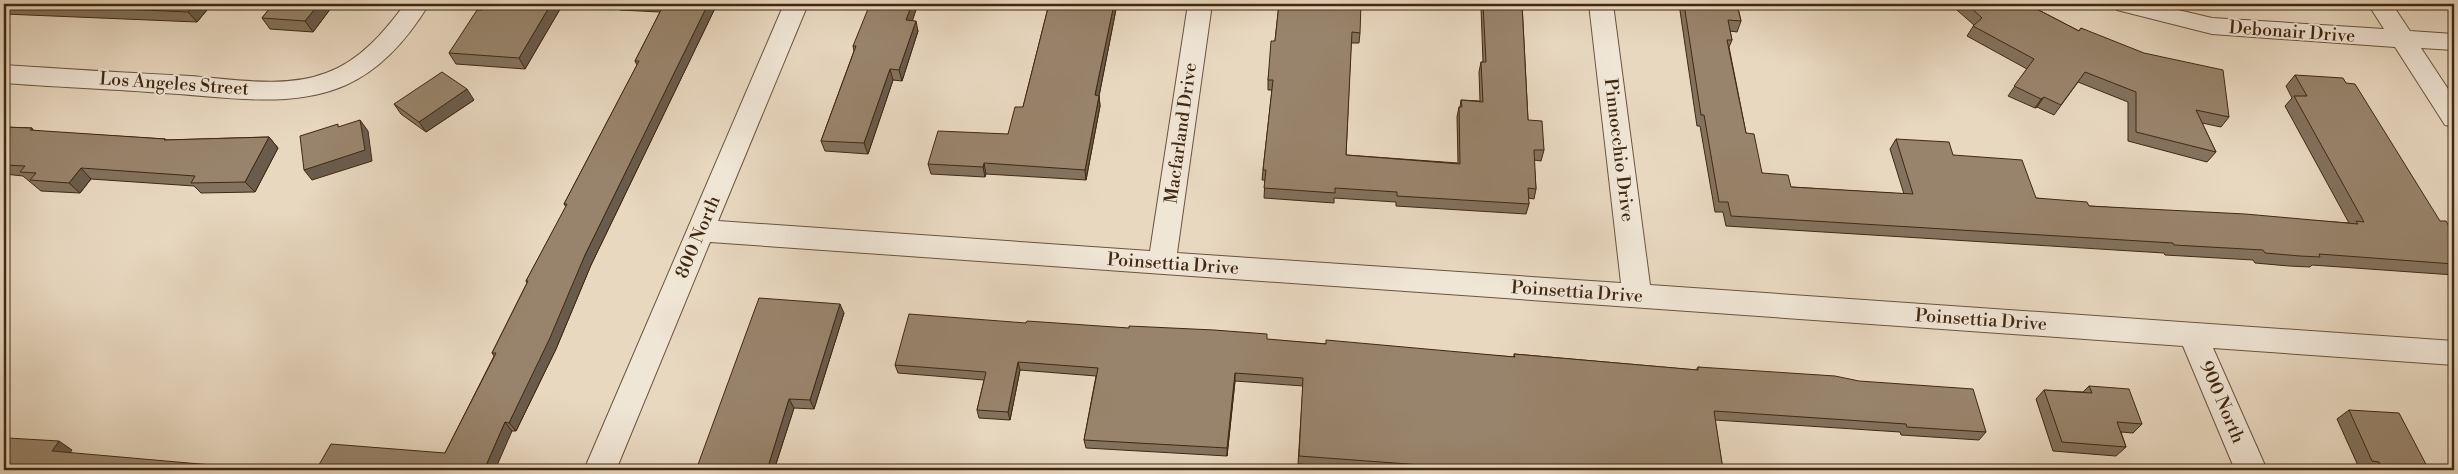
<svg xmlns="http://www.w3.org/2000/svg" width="2458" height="474" font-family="'Libre Bodoni',serif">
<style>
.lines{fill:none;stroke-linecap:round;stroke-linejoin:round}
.street-casing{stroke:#6b543c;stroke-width:2}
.street{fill:#f0e6d6;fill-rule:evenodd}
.wall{fill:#83725d;stroke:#412810}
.shaded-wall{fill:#6a5c4c;stroke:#412810}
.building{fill:#98846c;stroke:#412810}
.labels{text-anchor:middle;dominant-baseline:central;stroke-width:4;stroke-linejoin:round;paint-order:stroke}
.street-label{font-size:18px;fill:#412810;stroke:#f0e6d6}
</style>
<rect width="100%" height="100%" fill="#e8d8c0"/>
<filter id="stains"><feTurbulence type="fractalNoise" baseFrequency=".004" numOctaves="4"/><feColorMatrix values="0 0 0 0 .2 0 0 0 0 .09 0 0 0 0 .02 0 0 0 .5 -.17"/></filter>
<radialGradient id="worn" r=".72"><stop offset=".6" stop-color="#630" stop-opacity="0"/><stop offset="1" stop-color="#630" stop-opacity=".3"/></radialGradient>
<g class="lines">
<g class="street-casing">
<g id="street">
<path d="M 405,4 L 429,4 C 409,37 382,69 346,85 C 290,110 222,96 163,93 C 110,89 57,87 4,83 L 4,65 C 66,69 128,73 190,76 C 233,79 284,89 326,73 C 360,61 384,32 405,4 Z"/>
<polygon points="784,4 808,4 718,221 1150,251 1188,4 1212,4 1177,253 1621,283 1589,4 1613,4 1650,285 2454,341 2454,365 2213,348 2267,470 2235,470 2183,346 710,242 616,470 584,470"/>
<polygon points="2113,4 2153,4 2212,18 2384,29 2368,4 2392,4 2410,31 2454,34 2454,50 2421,48 2454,98 2454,127 2445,125 2395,47 2212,34 2117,10"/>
</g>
</g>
<use href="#street" class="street"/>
</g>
<g class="wall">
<polygon points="4,4 212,4 197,22 4,14"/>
<polygon points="273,4 334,4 313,32 270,29 262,18"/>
<polygon points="486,4 563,4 525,69 456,64 449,53 482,10"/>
<polygon points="617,4 717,4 591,265 556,349 516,431 512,431 445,453 494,356 492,353 527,283 526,281 566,207 564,204 637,65 635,61 660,12 620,10"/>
<polygon points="1049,4 1117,4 1099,96 1100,106 1086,180 986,174 985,177 931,174 928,164 1008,134 1023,107"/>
<polygon points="1279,4 1360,33 1359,43 1351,43 1346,155 1458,163 1457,117 1459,107 1460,107 1461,100 1480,101 1479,72 1481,62 1483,62 1481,8 1482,4 1522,4 1528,120 1544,150 1541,161 1534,160 1536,189 1534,199 1528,198 1529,204 1526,214 1396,206 1396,202 1334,198 1334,203 1264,198 1265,180 1262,180 1263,170 1272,90 1268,90 1268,80 1275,41"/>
<polygon points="1679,4 1737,4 1741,21 1737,32 1730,31 1732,40 1729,47 1746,133 1762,173 1791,187 1904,194 1890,149 1896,139 1953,155 2036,198 2089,206 2349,223 2285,106 2292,98 2286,86 2295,75 2454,235 2454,275 2312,265 2310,267 2289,266 2255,263 2253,260 2165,255 2164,253 1726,226 1723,212 1715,212 1700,126 1697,126"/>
<polygon points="1950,4 2027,4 2079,31 2081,28 2229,117 2221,127 2202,123 2216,152 2207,162 2128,141 2128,102 2078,82 2054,115 2037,107 2035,108 2008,96 2027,69 1967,36 1974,25"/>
<polygon points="912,20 918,31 902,81 893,80 868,154 825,151 821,141 854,51 853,46"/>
<polygon points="474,100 426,132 401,114 394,104"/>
<polygon points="4,127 32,128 34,131 165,139 167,140 269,137 278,148 255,192 201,193 194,186 91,179 80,193 41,191 23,176 4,174"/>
<polygon points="844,313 814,409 794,408 774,470 696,470"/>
<polygon points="1026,323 1514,357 1514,354 1696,370 1698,367 1986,432 1979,440 1901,435 1900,432 1715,420 1723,470 1385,470 1298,464 1303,386 1235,381 1227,456 1086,448 1084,440 1096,376 1020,370 1010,420 979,418 977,410 984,380 898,373 895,365"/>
<polygon points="2089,386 2142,424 2133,433 2121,432 2126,447 2116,456 2053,451 2036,399 2044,390 2083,392"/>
<polygon points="2349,410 2429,470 2360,470 2337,419"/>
</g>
<g class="shaded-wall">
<polygon points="195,4 212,4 197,22 188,12"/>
<polygon points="319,4 334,4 313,32 305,21"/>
<polygon points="551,4 563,4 525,69 519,58"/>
<polygon points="708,4 717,4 591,265 556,349 516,431 509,423 585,255"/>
<polygon points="912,4 918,4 909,31 906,20"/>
<polygon points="1114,4 1117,4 1097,106 1095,95"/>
<polygon points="916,21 918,31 902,81 899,70"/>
<polygon points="890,69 893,80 868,154 864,143"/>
<polygon points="467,89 474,100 426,132 419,122"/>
<polygon points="1099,96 1100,106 1086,180 1085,170"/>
<polygon points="2044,97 2037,107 2035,108 2041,99"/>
<polygon points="360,120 368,131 372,161 312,180 304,170"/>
<polygon points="269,137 278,148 255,192 245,182"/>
<polygon points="984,163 986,174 985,177 983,167"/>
<polygon points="81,168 91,179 80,193 69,183"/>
<polygon points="840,304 844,313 814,409 810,400"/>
<polygon points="1018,362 1020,370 1010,420 1008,412"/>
<polygon points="1235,373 1235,381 1227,456 1227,448"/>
<polygon points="789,399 794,408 774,470 767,470"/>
<polygon points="505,422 512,431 495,470 484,470"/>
<polygon points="59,441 72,450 65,460 52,451"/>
</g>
<g class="building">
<polygon points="10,4 195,4 188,12"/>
<polygon points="273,4 319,4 305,21 262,18"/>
<polygon points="486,4 551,4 519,58 449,53 477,10 482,10"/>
<polygon points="664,4 708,4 585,255 549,340 509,423 505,422 484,470 316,470 331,444 445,453 496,353 492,353 528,281 526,281 567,204 564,204 639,61 635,61"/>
<polygon points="870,4 912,4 906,20 916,21 899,70 890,69 864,143 821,141 856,46 853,46"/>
<polygon points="1049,4 1114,4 1095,95 1099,96 1085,170 984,163 983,167 928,164 938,131 1008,134 1015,107 1023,107"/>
<polygon points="1279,4 1361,4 1360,33 1352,32 1346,155 1460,164 1459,107 1462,107 1461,100 1483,102 1481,62 1486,62 1483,4 1522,4 1528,120 1542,121 1544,150 1534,150 1536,189 1528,188 1529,204 1397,196 1397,192 1335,188 1335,193 1264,188 1266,170 1263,170 1273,80 1268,80 1271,41 1275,41"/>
<polygon points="1684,4 1737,4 1741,21 1728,20 1732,40 1727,40 1746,133 1754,134 1762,173 1788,175 1791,187 1913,194 1896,139 1949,142 1953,155 2022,160 2036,198 2087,202 2089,206 2245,214 2358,224 2356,221 2364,222 2294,96 2307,96 2295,75 2343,78 2346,83 2355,84 2440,221 2446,221 2454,235 2454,264 2319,254 2320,257 2300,256 2265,253 2263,250 2174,245 2173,243 1731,216 1728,202 1719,202 1704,115 1701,115"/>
<polygon points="1967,4 2027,4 2079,31 2081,28 2144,53 2223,70 2229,117 2196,110 2216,152 2136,132 2136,92 2085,72 2061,105 2044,97 2041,99 2014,86 2034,59 1973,26 1982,18"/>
<polygon points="442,72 467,89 419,122 394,104"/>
<polygon points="360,120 365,150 304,170 300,136 338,124 338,127"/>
<polygon points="4,127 32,128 30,130 165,139 164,140 269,137 245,182 191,183 195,176 81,168 69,183 30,180 36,173 20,172 25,166 4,165"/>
<polygon points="759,298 840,304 810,400 789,399 767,470 696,470"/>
<polygon points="909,314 1026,323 1027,321 1129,328 1129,326 1214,330 1267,334 1267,339 1326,344 1326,340 1515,357 1514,354 1698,370 1698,367 1835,376 1859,381 1973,389 1986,432 1907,427 1906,424 1714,411 1723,470 1490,470 1299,456 1303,378 1235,373 1227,448 1084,440 1098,368 1018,362 1008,412 977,410 986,372 895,365"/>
<polygon points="2089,386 2129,389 2142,424 2117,422 2126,447 2062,442 2044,390 2092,393"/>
<polygon points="2349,410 2399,413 2429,470 2383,470 2379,462 2372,461"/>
<polygon points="8,438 59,441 52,451 257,469 256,470 4,470 4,443"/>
</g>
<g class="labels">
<g class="street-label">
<text transform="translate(2292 32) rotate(4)">Debonair Drive</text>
<text transform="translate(174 84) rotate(4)">Los Angeles Street</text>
<text transform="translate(1181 133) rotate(-82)">Macfarland Drive</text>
<text transform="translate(1619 150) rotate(83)">Pinnocchio Drive</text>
<text transform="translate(698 237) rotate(-67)">800 North</text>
<text transform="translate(1173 264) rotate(4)">Poinsettia Drive</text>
<text transform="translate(1577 292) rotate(4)">Poinsettia Drive</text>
<text transform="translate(1981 320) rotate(4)">Poinsettia Drive</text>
<text transform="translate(2222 402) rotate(67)">900 North</text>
</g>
</g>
<rect width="2458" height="474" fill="none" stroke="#e8d8c0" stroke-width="20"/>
<rect x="5" y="5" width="2448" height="464" fill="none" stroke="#412810" stroke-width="2.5"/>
<rect x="10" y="10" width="2438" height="454" fill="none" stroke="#412810"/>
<rect width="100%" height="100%" filter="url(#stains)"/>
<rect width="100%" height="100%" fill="url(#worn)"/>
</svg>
